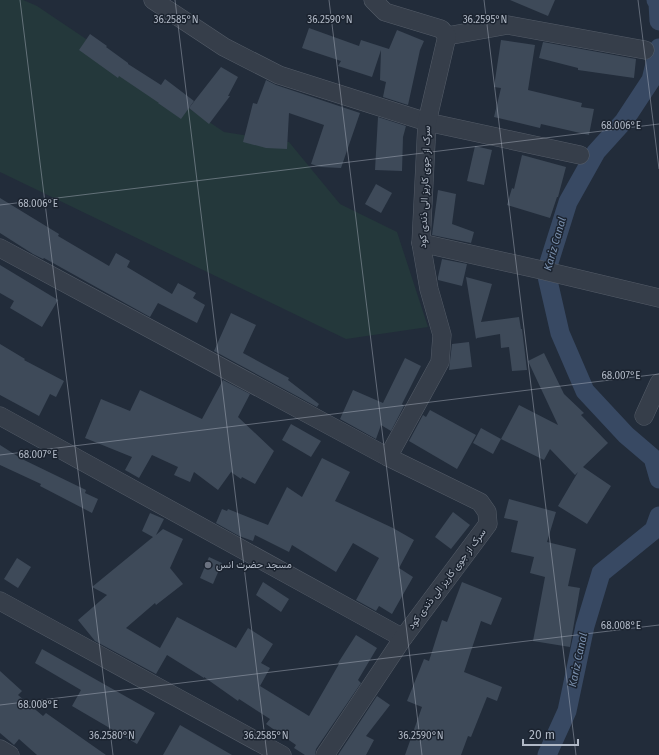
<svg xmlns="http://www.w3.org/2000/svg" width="659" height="755" font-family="'Fira Sans',Vazirmatn,sans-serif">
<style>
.green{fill:#24383b}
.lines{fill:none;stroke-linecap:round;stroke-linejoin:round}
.canal{stroke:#384963;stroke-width:19}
.building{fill:#3e4a59}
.minor-casing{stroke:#545c68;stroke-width:19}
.minor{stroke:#363e4a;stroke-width:18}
.ticks{fill:none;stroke:#b1b9c6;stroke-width:1;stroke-opacity:0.45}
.worship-dot{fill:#6b7280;stroke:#1b232f;stroke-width:1.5}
.labels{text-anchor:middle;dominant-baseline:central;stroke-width:3;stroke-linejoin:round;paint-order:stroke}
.street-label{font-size:10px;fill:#b1b9c6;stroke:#1b232f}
.poi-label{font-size:10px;fill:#b1b9c6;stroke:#1b232f;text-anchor:start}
.water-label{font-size:11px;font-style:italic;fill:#798fad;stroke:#1b232f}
.ticks-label{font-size:10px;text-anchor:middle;fill:#b1b9c6;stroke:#1b232f;stroke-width:3;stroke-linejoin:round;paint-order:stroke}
</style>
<rect width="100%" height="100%" fill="#222c3a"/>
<polygon class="green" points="0,0 23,0 37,6 224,132 289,142 340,204 397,232 428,327 346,339 0,172"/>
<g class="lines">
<g class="canal">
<polyline points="656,0 658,3 659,21"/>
<polyline points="659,48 651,80 624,121 596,152 568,202 546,272 560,333 585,391 626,435 653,458 659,479"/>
<polyline points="547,755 567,711 585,626 601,573 654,530 659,516"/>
</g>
</g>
<g class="building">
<polygon points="510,0 555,0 548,16"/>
<polygon points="309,28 359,46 361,40 389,49 397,30 424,41 420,50 408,105 383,97 386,82 380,80 381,50 372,77 338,66 341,61 302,48"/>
<polygon points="90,34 107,46 106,47 128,63 128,64 161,85 165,79 194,101 181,119 158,103 159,103 119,76 118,78 79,50"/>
<polygon points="501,40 535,45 528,90 582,103 581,107 594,109 589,135 541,124 540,128 494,117 501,88 494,87"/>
<polygon points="543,42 636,59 634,78 578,70 578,68 539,58"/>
<polygon points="221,67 238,77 228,96 230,96 209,124 189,108"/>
<polygon points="266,80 276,85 360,113 341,168 321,167 311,164 324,125 289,113 287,149 266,148 243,142 253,103 257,104"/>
<polygon points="378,117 406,126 403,137 402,171 375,170"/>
<polygon points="475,146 492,150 484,185 467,181"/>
<polygon points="522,155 566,167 558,197 557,197 550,218 507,205 512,188 514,189"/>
<polygon points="376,184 392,193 381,213 365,204"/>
<polygon points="438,190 456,194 452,224 474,232 471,243 432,235"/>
<polygon points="0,198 59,234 58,236 109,266 116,253 130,261 127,267 172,294 178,283 196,293 193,298 205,305 197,323 158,303 150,317 44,258 43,259 33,254 0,233"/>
<polygon points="442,259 467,264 462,286 438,280 438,277"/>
<polygon points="0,265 58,300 42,327 10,308 14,301 0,293"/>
<polygon points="466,277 492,284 481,322 519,317 521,329 522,329 527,370 512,371 509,347 501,348 500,334 477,338 476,339"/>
<polygon points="231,313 256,325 243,353 289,378 288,380 319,404 317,407 214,351"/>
<polygon points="469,342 472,367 449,370 452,344"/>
<polygon points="0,344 25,359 24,360 64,381 56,397 50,394 39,416 0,395"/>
<polygon points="544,353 564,394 584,413 581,415 608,443 583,467 611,486 587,524 558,506 578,472 575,475 550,449 544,460 501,439 519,405 558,425 528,361"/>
<polygon points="405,358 421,366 402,404 404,406 391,431 381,425 376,439 340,419 353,390 383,403"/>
<polygon points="223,380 250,394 238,417 274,451 255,484 242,477 241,479 231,472 218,490 194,472 190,482 174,475 178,467 152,455 139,478 125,470 132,457 85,438 101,399 130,411 140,390 202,419"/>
<polygon points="430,410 476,435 457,469 409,441 423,415 426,417"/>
<polygon points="291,424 321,441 311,457 282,440"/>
<polygon points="481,428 501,439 493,454 473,443"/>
<polygon points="0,445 22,459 86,490 85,493 98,499 92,513 40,486 41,484 0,465"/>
<polygon points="322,458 350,472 335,501 393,528 414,540 399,568 413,577 392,614 379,606 376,611 356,600 379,558 353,543 336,572 292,545 289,552 255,535 253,541 239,536 216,523 222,509 227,511 228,509 268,525 287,487 302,497"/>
<polygon points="509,499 556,512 547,542 576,549 568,586 580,588 570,647 533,641 545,577 530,573 534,557 511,552 518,521 504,518"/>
<polygon points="453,512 470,525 451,549 435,537"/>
<polygon points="150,513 164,519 156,535 163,529 183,539 170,568 183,584 156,605 155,603 126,628 160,648 177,617 236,648 248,628 273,644 261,663 270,668 260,686 309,716 339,664 338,663 356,635 377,648 358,680 361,683 316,749 315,755 305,755 294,748 296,745 266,724 270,719 239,699 238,701 204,677 204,678 167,655 156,674 95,641 78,620 107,595 92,587 153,537 142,531"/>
<polygon points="209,557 222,563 213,584 200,578"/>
<polygon points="17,558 31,567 18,588 4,579"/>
<polygon points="263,582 289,599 281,612 256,595"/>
<polygon points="462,582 502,598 491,625 481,621 464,672 502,687 497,701 487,697 471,737 468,736 461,755 405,755 422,707 407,701 424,659 429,661 442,620 447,622"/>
<polygon points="42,649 155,713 137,744 72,706 81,690 35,663"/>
<polygon points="0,671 22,691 18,695 43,716 46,713 106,755 37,755 19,739 14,745 13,744 0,733"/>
<polygon points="377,696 390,705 366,736 374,740 366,755 338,755"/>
<polygon points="180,725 232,755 163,755"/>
</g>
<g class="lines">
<g class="minor-casing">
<g id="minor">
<polyline points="153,0 224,47 279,75 427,122 580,155"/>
<polyline points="447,36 508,25 645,50"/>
<polyline points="421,243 537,269 659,298"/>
<polyline points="0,248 388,457"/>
<polyline points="0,416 403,638"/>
<polyline points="644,416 659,383"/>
<polyline points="0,601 282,755"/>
<polyline points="0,749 10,755"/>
<polyline points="325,755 403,638 488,524 487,512 480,502 388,457 440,362 442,335 429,289 421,243 427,122 447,36 441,29 385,12 373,0"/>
</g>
</g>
<use href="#minor" class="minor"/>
</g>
<path class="ticks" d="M 20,0 L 113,755M 175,0 L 267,755M 329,0 L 422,755M 484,0 L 576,755M 638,0 L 659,169M 0,205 L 659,124M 0,455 L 659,374M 0,705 L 659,625"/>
<circle class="worship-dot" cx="208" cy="565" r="4"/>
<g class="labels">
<g class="street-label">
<text transform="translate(425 187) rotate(-88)">سرک از جوی کاریز الی ذندی کود</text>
<text transform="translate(447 579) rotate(-53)">سرک از جوی کاریز الی ذندی کود</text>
</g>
<g class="poi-label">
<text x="216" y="565">مسجد حضرت انس</text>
</g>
<g class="water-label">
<text transform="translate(555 244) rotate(-74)">Kariz Canal</text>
<text transform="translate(578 660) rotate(-78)">Kariz Canal</text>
</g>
</g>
<g class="ticks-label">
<text x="176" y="23">36.2585°N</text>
<text x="330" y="23">36.2590°N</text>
<text x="485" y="23">36.2595°N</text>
<text x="621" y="129">68.006°E</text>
<text x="38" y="207">68.006°E</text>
<text x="621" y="379">68.007°E</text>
<text x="38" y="458">68.007°E</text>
<text x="621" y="629">68.008°E</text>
<text x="38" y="708">68.008°E</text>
<text x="112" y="739">36.2580°N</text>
<text x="266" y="739">36.2585°N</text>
<text x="421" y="739">36.2590°N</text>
</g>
<path d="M523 739v6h55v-6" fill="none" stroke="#b1b9c6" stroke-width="2"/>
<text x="529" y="739" font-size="12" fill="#b1b9c6" stroke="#1b232f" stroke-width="3" paint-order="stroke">20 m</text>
</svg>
